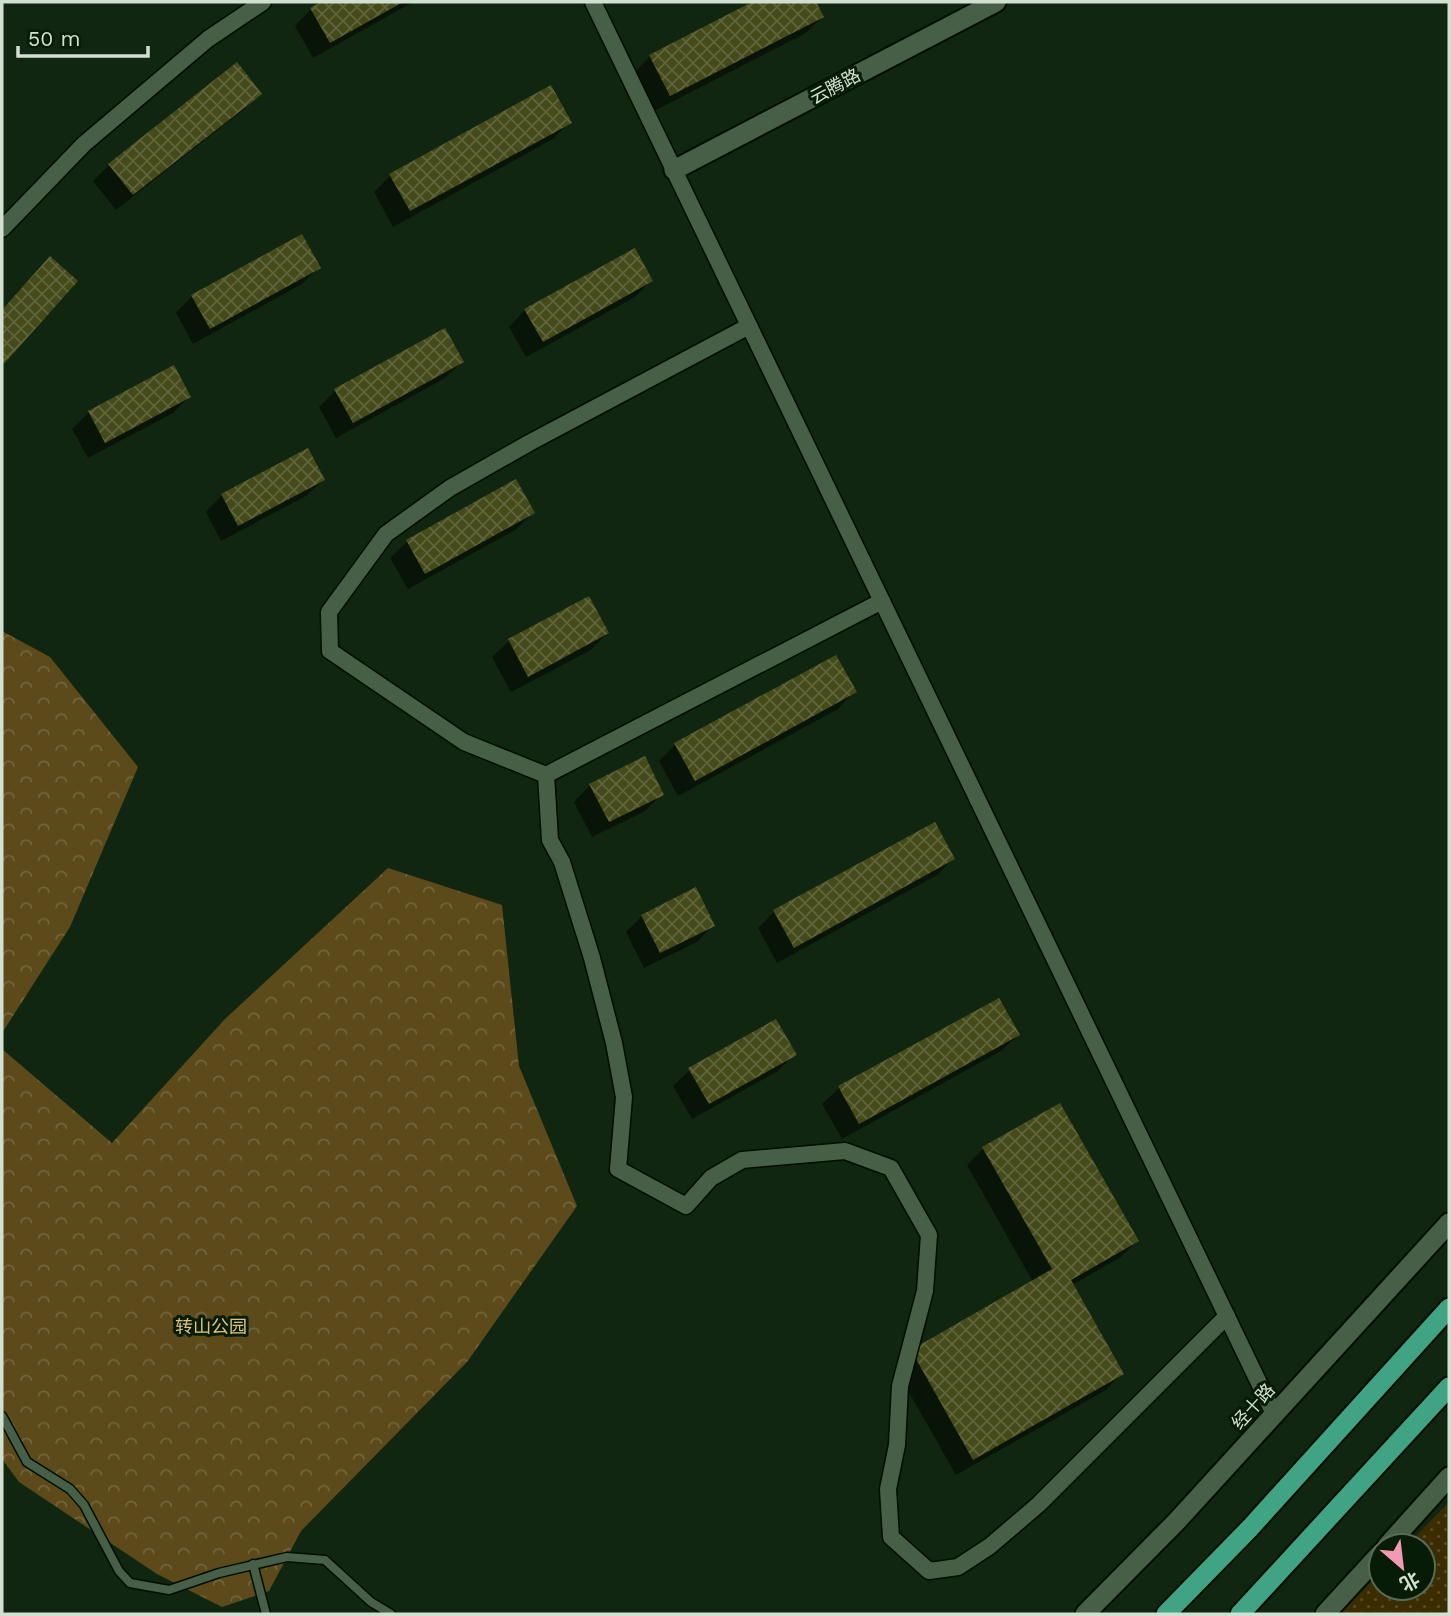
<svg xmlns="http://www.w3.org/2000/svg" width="1451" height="1616" font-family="'Work Sans','Noto Sans SC',sans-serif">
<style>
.grass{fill:url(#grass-dots)}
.forest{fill:url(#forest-crowns)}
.shadow{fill:#0007}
.building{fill:url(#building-cross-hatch)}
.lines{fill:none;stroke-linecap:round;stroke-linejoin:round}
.service-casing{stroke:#000e00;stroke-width:11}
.minor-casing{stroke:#000e00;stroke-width:19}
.tertiary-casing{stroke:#000e00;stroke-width:23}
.secondary-casing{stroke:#000e00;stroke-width:23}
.trunk-casing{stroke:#000e00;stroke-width:23}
.service{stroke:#485f47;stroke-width:8}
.minor{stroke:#485f47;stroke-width:16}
.tertiary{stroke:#485f47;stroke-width:19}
.secondary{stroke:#485f47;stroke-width:19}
.trunk{stroke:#40a384;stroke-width:19}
.labels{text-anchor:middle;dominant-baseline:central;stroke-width:6;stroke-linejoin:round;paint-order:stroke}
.street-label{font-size:18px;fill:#d2e0d1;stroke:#071c07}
.park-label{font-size:18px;fill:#e3c27a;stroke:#071c07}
</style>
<defs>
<pattern id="grass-dots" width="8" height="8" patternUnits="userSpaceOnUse" patternTransform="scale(1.75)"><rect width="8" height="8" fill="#3c2c02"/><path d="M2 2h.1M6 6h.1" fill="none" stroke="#574a26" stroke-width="1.8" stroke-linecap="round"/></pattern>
<pattern id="forest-crowns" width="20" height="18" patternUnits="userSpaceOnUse" patternTransform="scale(1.75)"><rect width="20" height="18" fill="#5d4a1b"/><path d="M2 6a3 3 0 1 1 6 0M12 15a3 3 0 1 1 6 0" fill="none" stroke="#73643b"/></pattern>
<pattern id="building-cross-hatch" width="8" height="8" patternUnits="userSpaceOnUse" patternTransform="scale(1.75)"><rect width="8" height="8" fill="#454a1b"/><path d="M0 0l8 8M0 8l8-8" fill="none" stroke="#5f643b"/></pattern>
</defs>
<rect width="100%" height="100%" fill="#102610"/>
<polygon class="grass" points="1449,1502 1449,1614 1339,1614 1381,1572 1381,1588 1423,1588 1423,1546 1406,1546"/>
<g class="forest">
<polygon points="2,631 50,657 138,767 70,927 2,1033"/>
<polygon points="388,868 502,905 519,1066 577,1206 467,1362 301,1531 269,1591 222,1607 157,1574 19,1482 2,1459 2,1049 112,1143 225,1019"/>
</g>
<g class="shadow">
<polygon points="324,2 413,2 313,58 295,26 311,9"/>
<polygon points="756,2 814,2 822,17 806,33 654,111 634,73 650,56"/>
<polygon points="259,94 243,110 116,210 93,181 109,165"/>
<polygon points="569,123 553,139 393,227 374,192 391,175"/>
<polygon points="319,267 302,284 193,344 176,313 192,296"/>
<polygon points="651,281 635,297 526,357 509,327 525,310"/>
<polygon points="462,362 445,378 336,438 319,407 335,391"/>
<polygon points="189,397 173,413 88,458 72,429 89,412"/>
<polygon points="323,480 306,496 221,541 206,512 222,495"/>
<polygon points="516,481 533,512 517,529 408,589 390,558 407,542"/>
<polygon points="588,598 607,633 591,650 511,692 492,657 509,641"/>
<polygon points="854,692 838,709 678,796 659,761 675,745"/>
<polygon points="590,785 662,794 645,811 592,837 574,802"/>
<polygon points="953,859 937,875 777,963 758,928 774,912"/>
<polygon points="642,916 713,925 697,942 644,968 626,932"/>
<polygon points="999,1000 1018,1035 1001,1051 842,1139 822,1104 839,1088"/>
<polygon points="795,1054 778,1071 692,1119 673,1086 690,1070"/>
<polygon points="983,1149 1137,1241 1121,1257 1072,1285 1122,1373 1106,1390 956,1475 895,1368 912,1351 1033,1282 967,1165"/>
</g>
<g class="building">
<polygon points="321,2 403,2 330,43 310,8"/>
<polygon points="752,2 816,2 824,17 670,96 649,55"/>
<polygon points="237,62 262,94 133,195 108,164"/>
<polygon points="551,85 572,123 410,211 389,174"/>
<polygon points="302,234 321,268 210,329 191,295"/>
<polygon points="635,248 653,281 543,342 524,309"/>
<polygon points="50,256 78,281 2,366 2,310"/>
<polygon points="445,328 464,362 353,423 334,389"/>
<polygon points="174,365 191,397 105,443 88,411"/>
<polygon points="308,448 325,480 238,526 221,494"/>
<polygon points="516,479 535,513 425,574 406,540"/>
<polygon points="589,596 609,633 528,677 508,639"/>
<polygon points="836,655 857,692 695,781 674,743"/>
<polygon points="645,756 664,795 609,822 589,784"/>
<polygon points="935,822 955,859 794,948 773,910"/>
<polygon points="696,887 715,926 660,953 641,915"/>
<polygon points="999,998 1020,1035 859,1124 838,1086"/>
<polygon points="776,1019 797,1055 709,1104 688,1068"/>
<polygon points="1060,1103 1139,1241 1071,1280 1124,1374 973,1460 911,1350 1052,1269 982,1147"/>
</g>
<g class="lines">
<g class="service-casing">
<g id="service">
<polyline points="2,1416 27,1462 70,1489 84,1505 119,1571 130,1583 169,1590 219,1573 287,1557 325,1560 371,1602 391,1614"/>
<polyline points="253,1564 266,1614"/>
</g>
</g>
<g class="minor-casing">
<g id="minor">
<polyline points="593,2 1274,1414"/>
<polyline points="2,229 84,144 208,39 263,2"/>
<polyline points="749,326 529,443 450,488 386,534 329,612 330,651 464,742 546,775 550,840 562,862 592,958 614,1043 624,1097 618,1169 686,1206 711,1178 742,1160 845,1151 891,1168 929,1235 925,1291 900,1386 897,1445 888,1489 891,1537 929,1571 958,1567 990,1546 1039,1504 1227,1316"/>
<polyline points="546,775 882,601"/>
</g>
</g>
<g class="tertiary-casing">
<polyline id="tertiary" points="674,170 996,2"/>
</g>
<g class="secondary-casing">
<g id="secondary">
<polyline points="1387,1546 1449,1477"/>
<polyline points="1085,1614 1177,1521 1449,1223"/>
<polyline points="1325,1614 1381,1553"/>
</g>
</g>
<g class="trunk-casing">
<g id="trunk">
<polyline points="1166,1614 1250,1528 1449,1308"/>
<polyline points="1240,1614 1449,1387"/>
</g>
</g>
<use href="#service" class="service"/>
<use href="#minor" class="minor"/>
<use href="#tertiary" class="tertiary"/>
<use href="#secondary" class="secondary"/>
<use href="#trunk" class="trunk"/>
</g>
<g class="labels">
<g class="street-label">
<text transform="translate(835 86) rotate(-28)">云腾路</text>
<text transform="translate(1253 1406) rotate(-48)">经十路</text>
</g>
<g class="park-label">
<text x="211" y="1326">转山公园</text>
</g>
</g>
<rect width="1451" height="1616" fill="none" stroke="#d2e0d1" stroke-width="7"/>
<g transform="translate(1402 1567) rotate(152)"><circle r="33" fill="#071c07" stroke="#586a58" stroke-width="2"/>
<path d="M0-5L12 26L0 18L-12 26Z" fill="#f19ab3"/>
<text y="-10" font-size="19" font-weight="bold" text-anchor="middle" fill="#d2e0d1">北</text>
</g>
<path d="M18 46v10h130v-10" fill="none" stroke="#d2e0d1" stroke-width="3.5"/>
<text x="28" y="46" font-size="21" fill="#d2e0d1" stroke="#071c07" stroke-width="5" paint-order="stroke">50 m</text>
</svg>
